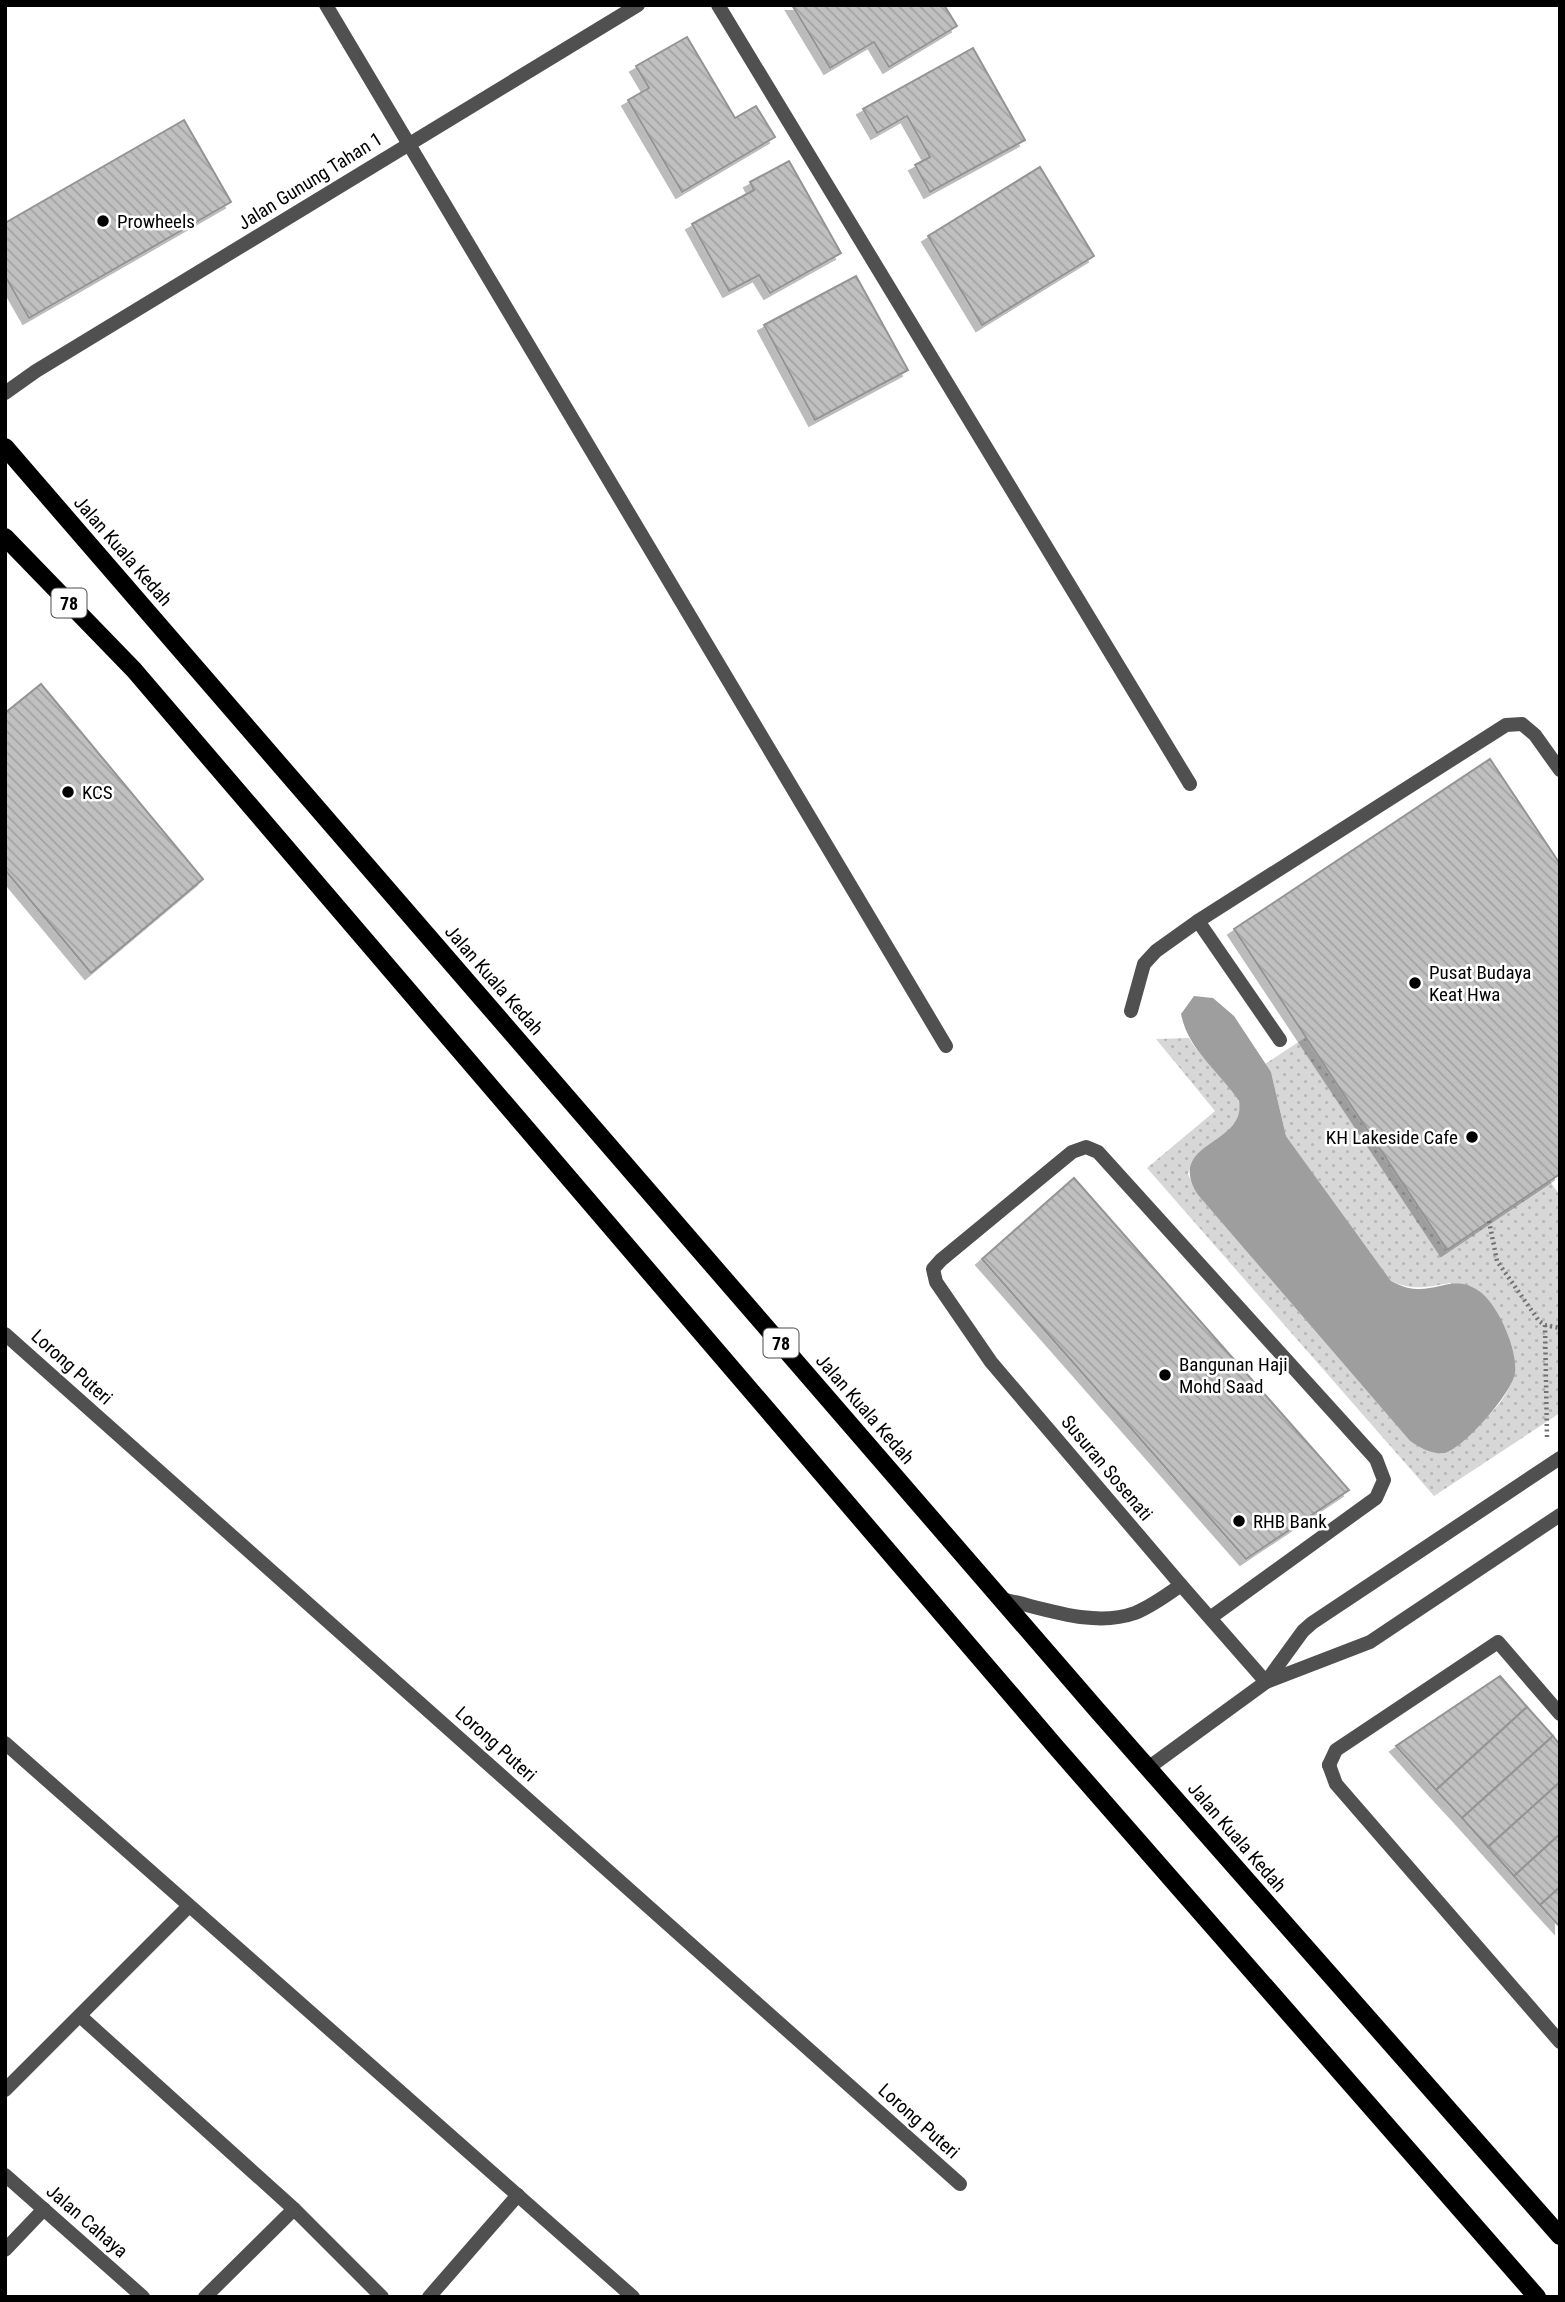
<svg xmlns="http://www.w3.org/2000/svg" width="1565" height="2302" font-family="'Roboto Condensed',sans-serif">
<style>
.grass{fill:url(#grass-dots)}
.water{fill:#9e9e9e}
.building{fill:url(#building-back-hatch);stroke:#949494;stroke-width:2;filter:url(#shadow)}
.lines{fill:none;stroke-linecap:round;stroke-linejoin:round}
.path{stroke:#727272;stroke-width:4.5;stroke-dasharray:2 3.5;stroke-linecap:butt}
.lane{stroke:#505050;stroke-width:14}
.street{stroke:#505050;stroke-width:14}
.primary{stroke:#000;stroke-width:18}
.poi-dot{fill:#000;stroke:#fff;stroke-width:2.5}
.labels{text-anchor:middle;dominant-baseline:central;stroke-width:5;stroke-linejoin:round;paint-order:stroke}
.shield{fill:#fff;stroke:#4c4c4c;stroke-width:2}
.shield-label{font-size:18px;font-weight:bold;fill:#000}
.street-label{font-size:19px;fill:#000;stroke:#fff}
.poi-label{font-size:19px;fill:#000;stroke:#fff;text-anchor:start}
</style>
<defs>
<pattern id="grass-dots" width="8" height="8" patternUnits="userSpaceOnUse" patternTransform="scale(1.75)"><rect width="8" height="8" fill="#d7d7d7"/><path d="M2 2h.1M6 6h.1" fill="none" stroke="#b7b7b7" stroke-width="1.8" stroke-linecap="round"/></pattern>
<pattern id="building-back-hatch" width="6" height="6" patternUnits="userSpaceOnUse" patternTransform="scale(1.75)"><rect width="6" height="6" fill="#c0c0c0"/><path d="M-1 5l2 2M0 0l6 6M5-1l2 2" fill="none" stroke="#a3a3a3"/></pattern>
<filter id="shadow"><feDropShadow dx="-6" dy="6" stdDeviation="0" flood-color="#0004"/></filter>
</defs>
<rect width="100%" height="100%" fill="#fff"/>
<path class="grass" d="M 1306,1037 L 1447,1249 L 1550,1181 L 1560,1196 L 1560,1413 L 1434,1496 L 1147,1168 L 1215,1111 L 1156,1039 L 1189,1038 C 1202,1061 1225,1076 1237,1098 C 1253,1125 1207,1142 1194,1159 C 1190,1163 1190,1169 1188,1174 L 1198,1195 L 1410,1441 C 1420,1448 1432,1455 1445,1453 C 1455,1450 1463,1440 1470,1433 C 1496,1409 1523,1386 1511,1347 C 1509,1341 1508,1332 1504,1327 C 1498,1317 1461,1292 1450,1283 C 1427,1287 1413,1291 1391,1281 L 1286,1136 L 1271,1072 L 1265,1064 Z"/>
<path class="water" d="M 1194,996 L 1213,998 L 1234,1016 L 1271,1072 L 1286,1136 L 1391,1281 C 1399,1285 1407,1289 1417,1289 C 1441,1290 1455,1275 1479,1291 C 1498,1304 1518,1350 1515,1373 C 1512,1393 1464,1448 1445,1453 C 1432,1455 1420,1448 1410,1441 L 1198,1195 C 1164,1141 1247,1146 1239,1101 C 1219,1071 1188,1050 1181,1014 Z"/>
<g class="building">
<polygon points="792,5 944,5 957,26 889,67 874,42 830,68"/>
<polygon points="687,37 735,118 756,106 775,137 682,192 628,100 649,88 636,66"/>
<polygon points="973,48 1025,140 930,192 915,165 930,157 907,116 877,133 863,109"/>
<polygon points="184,120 231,202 29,318 5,276 5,223"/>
<polygon points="789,161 841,253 770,293 759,275 729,291 692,224 754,190 750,182"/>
<polygon points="1040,167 1094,256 982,325 928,236"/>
<polygon points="856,276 908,370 815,420 764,325"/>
<polygon points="41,684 203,879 91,973 5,870 5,713"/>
<polygon points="1490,759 1560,864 1560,1174 1447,1250 1234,929"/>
<polygon points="1074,1178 1349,1490 1246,1559 982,1259"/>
<polygon points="1500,1676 1527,1707 1436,1790 1396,1746"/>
<polygon points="1527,1707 1553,1736 1462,1818 1436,1790"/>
<polygon points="1553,1736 1560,1745 1560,1782 1488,1847 1462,1818"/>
<polygon points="1560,1782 1560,1834 1514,1876 1488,1847"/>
<polygon points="1560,1834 1560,1887 1540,1905 1514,1876"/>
<polygon points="1560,1887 1560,1927 1540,1905"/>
</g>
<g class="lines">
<g class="path">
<polyline points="1489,1221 1497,1261 1539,1321 1545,1325 1560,1328"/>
<polyline points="1545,1325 1547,1437"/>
</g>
<g class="lane">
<polyline points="1198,921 1280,1040"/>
<polyline points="1131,1011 1144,964 1156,951 1198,921 1506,725 1522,724 1535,735 1560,770"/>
<path d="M 1002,1599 C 1044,1608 1093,1628 1135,1613 C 1152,1606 1167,1595 1181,1585"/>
<polyline points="1210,1618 1376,1498 1384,1480 1376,1459 1098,1152 1086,1147 1072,1152 941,1260 933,1269 936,1282 991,1362 1181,1585 1266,1682"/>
<polyline points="1266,1682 1303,1631 1312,1623 1560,1458"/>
<polyline points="1329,1765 1336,1750 1498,1642 1560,1714"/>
<polyline points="1148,1768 1266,1682 1370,1642 1560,1515"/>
<polyline points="80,2016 294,2209 382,2297"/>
<polyline points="5,2090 189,1906"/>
<polyline points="205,2297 294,2209"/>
<polyline points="429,2297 518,2195"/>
</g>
<g class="street">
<polyline points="326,5 946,1046"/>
<polyline points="718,5 1190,784"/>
<polyline points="5,393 36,371 638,5"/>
<polyline points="5,1334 960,2184"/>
<polyline points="5,1743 633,2297"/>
<polyline points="1329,1765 1336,1784 1560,2042"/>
<polyline points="5,2175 143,2297"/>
<polyline points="5,2250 44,2209"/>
</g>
<g class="primary">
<polyline points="5,447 1097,1710 1560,2236"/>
<polyline points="5,537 134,670 1055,1746 1537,2297"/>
</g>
</g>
<g class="poi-dot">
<circle cx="103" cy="221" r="7"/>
<circle cx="68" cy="792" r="7"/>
<circle cx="1415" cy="983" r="7"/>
<circle cx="1472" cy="1137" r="7"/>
<circle cx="1165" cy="1375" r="7"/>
<circle cx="1239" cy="1521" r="7"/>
</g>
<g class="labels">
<g class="shield">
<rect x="51.5" y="588.5" width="35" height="29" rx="5"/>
<rect x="763.5" y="1328.5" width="35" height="29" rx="5"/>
</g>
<g class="shield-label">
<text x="69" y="603">78</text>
<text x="781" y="1343">78</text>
</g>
<g class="street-label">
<text transform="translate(310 181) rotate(-32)">Jalan Gunung Tahan 1</text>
<text transform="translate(123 551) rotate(49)">Jalan Kuala Kedah</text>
<text transform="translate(494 980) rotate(49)">Jalan Kuala Kedah</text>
<text transform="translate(72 1367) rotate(42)">Lorong Puteri</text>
<text transform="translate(865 1409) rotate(49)">Jalan Kuala Kedah</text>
<text transform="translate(1107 1468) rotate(50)">Susuran Sosenati</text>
<text transform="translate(496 1744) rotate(42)">Lorong Puteri</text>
<text transform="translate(1237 1837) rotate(49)">Jalan Kuala Kedah</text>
<text transform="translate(919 2121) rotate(42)">Lorong Puteri</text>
<text transform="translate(87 2221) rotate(41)">Jalan Cahaya</text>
</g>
<g class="poi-label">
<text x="117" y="221">Prowheels</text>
<text x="82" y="792">KCS</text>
<text x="1429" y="972">Pusat Budaya<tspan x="1429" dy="22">Keat Hwa</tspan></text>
<text x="1458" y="1137" text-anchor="end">KH Lakeside Cafe</text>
<text x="1179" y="1364">Bangunan Haji<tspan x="1179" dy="22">Mohd Saad</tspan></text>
<text x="1253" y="1521">RHB Bank</text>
</g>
</g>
<rect width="1565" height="2302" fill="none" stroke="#000000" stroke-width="14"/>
</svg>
